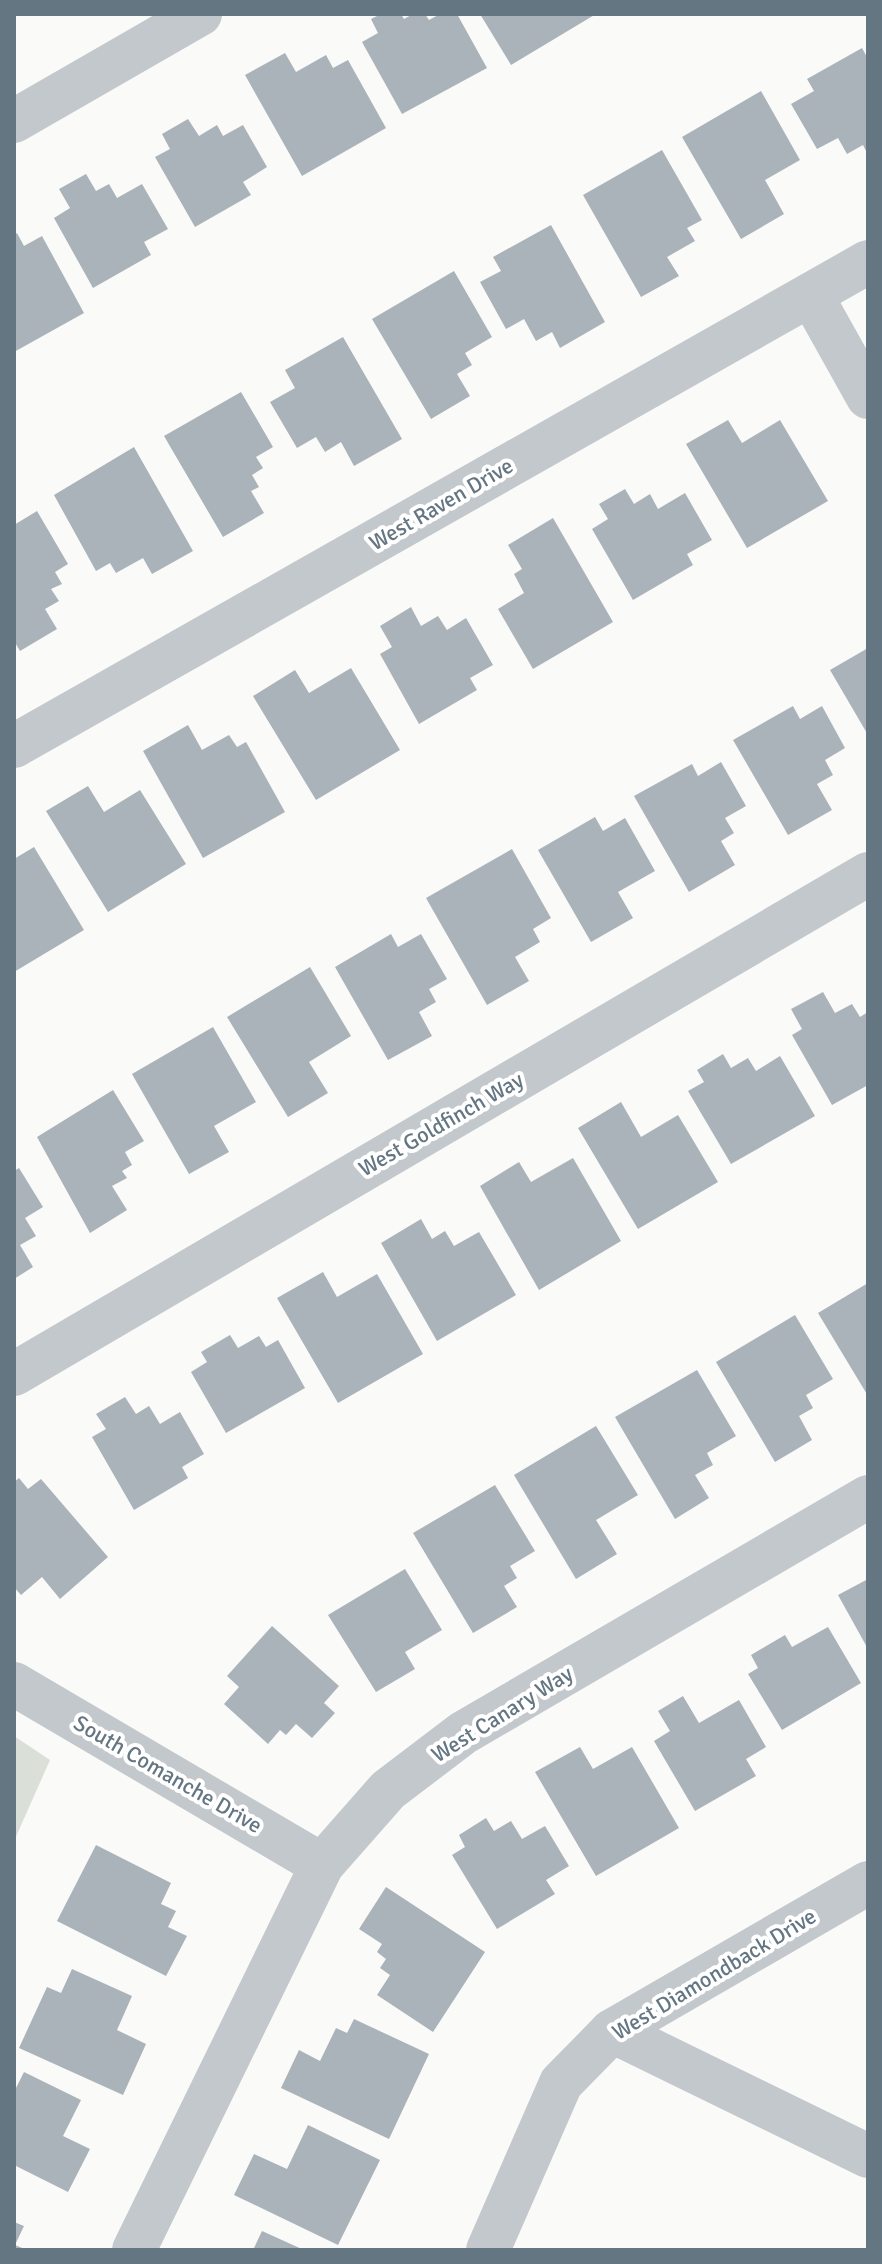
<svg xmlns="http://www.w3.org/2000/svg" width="882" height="2264" font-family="Signika,sans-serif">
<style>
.green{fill:#dadfd7}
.building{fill:#aab3b9}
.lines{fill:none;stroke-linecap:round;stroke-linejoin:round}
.street{stroke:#c3c8cc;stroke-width:44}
.labels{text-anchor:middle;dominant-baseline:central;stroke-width:8;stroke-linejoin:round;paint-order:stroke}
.street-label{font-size:22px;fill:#657683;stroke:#fff}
</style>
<rect width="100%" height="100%" fill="#fafaf8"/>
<polygon class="green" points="14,1736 50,1760 14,1841"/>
<g class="building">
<polygon points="381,14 401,14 404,19 413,14 425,14 429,20 440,14 457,14 487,68 402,114 362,42 378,33 371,19"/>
<polygon points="480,14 596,14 511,65"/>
<polygon points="862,48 868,59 868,155 863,145 847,154 838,138 817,149 791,104 814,91 807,79"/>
<polygon points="285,53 296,72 326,55 333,68 348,60 386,128 302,176 245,75"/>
<polygon points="761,91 800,160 765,180 784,214 741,239 682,137"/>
<polygon points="188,119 199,136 217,125 223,136 243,125 267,167 243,182 251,195 195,227 155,157 170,149 162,134"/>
<polygon points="662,150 702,220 687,228 695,241 667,257 679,276 641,297 583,195"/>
<polygon points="86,174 96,191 109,184 117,198 142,184 168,229 144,242 151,255 93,288 54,218 70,208 59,189"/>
<polygon points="551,225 605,322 560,348 552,332 536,341 524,319 506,329 480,282 501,271 493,257"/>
<polygon points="17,233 24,246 42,236 84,313 14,352 14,235"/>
<polygon points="454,271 492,337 465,353 472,365 457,374 470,396 431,419 372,319"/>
<polygon points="343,337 402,439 354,466 341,442 325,452 316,437 297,448 270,402 295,388 285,370"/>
<polygon points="241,392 273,447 256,457 263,468 252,475 259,487 251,491 264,513 223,537 164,436"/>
<polygon points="728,420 742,443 780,420 828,501 747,548 686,444"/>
<polygon points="134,447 193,551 152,574 143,558 116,573 110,563 96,571 54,495"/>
<polygon points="625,489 634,504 650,494 658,509 685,493 712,540 687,554 693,565 633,600 592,529 608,519 599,504"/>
<polygon points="37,511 68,564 55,572 62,584 51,589 59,601 45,609 57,629 20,651 14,641 14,525"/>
<polygon points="553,518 613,622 533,669 498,609 524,593 514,574 522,569 508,545"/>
<polygon points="411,607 421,626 438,616 447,630 466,618 493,665 470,678 477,690 419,724 380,654 392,647 380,626"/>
<polygon points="868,648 868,735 830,670"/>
<polygon points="351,668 400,750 316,800 253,696 295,670 309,693"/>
<polygon points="793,706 800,719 822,706 845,748 825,760 833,775 817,784 832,810 788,835 733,740"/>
<polygon points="188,725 202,750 229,735 237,747 246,742 285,812 203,858 143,751"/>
<polygon points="721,762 746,806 725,818 734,833 721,841 735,865 689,892 634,796 692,764 698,776"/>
<polygon points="88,786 104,812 140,790 186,864 108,912 46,811"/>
<polygon points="595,817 603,831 625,818 655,871 618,892 633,918 591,942 538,850"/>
<polygon points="34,847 84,930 14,972 14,859"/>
<polygon points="512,849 551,918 533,929 540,942 515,957 529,981 487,1005 426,898"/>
<polygon points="391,934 398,947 421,934 447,979 429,989 436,1002 419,1012 432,1036 388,1060 335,967"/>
<polygon points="310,967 351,1036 309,1062 328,1093 288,1117 227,1017"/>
<polygon points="823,992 835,1013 852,1004 860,1017 868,1012 868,1085 832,1105 792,1035 802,1029 791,1009"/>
<polygon points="213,1027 256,1102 214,1126 229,1152 189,1174 132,1074"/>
<polygon points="723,1054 731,1068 748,1058 756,1071 780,1056 815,1116 731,1164 688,1091 704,1082 697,1070"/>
<polygon points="113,1090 144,1141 125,1152 132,1165 122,1171 127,1178 112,1186 127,1210 90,1233 37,1137"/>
<polygon points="621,1102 641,1137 678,1115 718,1182 638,1229 578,1128"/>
<polygon points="573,1158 621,1241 539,1290 480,1186 519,1162 531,1182"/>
<polygon points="19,1168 43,1207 25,1218 36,1236 20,1245 33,1267 14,1279 14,1171"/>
<polygon points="421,1219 432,1239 445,1231 454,1246 479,1232 516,1295 437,1341 381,1243"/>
<polygon points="323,1272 337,1297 377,1274 423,1354 338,1403 277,1298"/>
<polygon points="868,1283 868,1396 818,1313"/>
<polygon points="795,1315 833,1379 806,1395 813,1408 799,1416 812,1440 775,1462 716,1362"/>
<polygon points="230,1335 238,1348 259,1336 266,1347 278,1340 305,1388 226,1433 191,1372 207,1362 201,1352"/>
<polygon points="697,1370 736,1436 707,1453 713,1465 695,1475 709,1498 675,1519 615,1417"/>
<polygon points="125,1397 136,1414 149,1406 160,1424 180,1412 204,1454 182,1467 188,1478 134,1510 92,1437 106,1429 96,1414"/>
<polygon points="596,1426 638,1495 596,1520 617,1554 576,1579 514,1475"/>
<polygon points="19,1478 28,1489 41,1479 108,1557 60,1599 42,1577 21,1595 14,1587 14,1482"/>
<polygon points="495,1485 535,1551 510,1566 517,1578 504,1586 517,1607 473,1633 413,1533"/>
<polygon points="405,1569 442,1630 405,1652 415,1669 376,1692 328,1615"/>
<polygon points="868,1579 868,1649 838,1595"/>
<polygon points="272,1626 339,1686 324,1703 335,1713 312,1738 296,1724 286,1735 280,1730 268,1744 224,1704 239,1687 227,1676"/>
<polygon points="828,1627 861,1683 782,1730 748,1674 758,1668 751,1655 785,1635 792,1647"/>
<polygon points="683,1696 699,1723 739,1700 766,1747 746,1759 756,1776 695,1811 654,1741 670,1731 658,1711"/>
<polygon points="580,1747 593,1769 632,1747 679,1828 596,1876 535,1772"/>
<polygon points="486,1818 494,1831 511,1821 522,1839 545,1826 569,1866 546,1880 555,1894 497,1929 452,1855 465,1847 459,1835"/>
<polygon points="96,1845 171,1883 161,1904 176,1911 168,1927 187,1936 166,1976 57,1921"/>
<polygon points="386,1887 485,1952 433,2032 377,1995 390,1975 380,1968 386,1959 377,1952 382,1944 359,1929"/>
<polygon points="72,1969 132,1996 117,2030 146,2044 123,2095 19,2048 47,1987 61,1993"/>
<polygon points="354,2019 429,2054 389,2139 281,2088 299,2050 320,2061 336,2028 347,2033"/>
<polygon points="24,2072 81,2100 63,2136 90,2149 68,2192 14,2165 14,2092"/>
<polygon points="308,2125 380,2160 338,2245 234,2195 254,2154 287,2169"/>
<polygon points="14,2222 24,2226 15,2245 27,2250 14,2250"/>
<polygon points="262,2231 304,2250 253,2250"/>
</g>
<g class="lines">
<g class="street">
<polyline points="14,121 200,14"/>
<polyline points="811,295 868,397"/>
<polyline points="14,746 868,262"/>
<polyline points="14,1374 868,874"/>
<polyline points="14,1684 322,1865"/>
<polyline points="612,2031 868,2156"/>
<polyline points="134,2250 322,1865 388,1790 463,1733 868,1497"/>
<polyline points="488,2250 561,2083 612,2031 868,1883"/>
</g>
</g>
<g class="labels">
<g class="street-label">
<text transform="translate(441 504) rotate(-30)">West Raven Drive</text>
<text transform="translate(441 1124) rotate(-30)">West Goldfinch Way</text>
<text transform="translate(502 1714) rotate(-32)">West Canary Way</text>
<text transform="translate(168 1774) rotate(30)">South Comanche Drive</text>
<text transform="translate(714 1974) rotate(-31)">West Diamondback Drive</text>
</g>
</g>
<rect width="882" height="2264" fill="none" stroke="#657683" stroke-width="32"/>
</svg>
